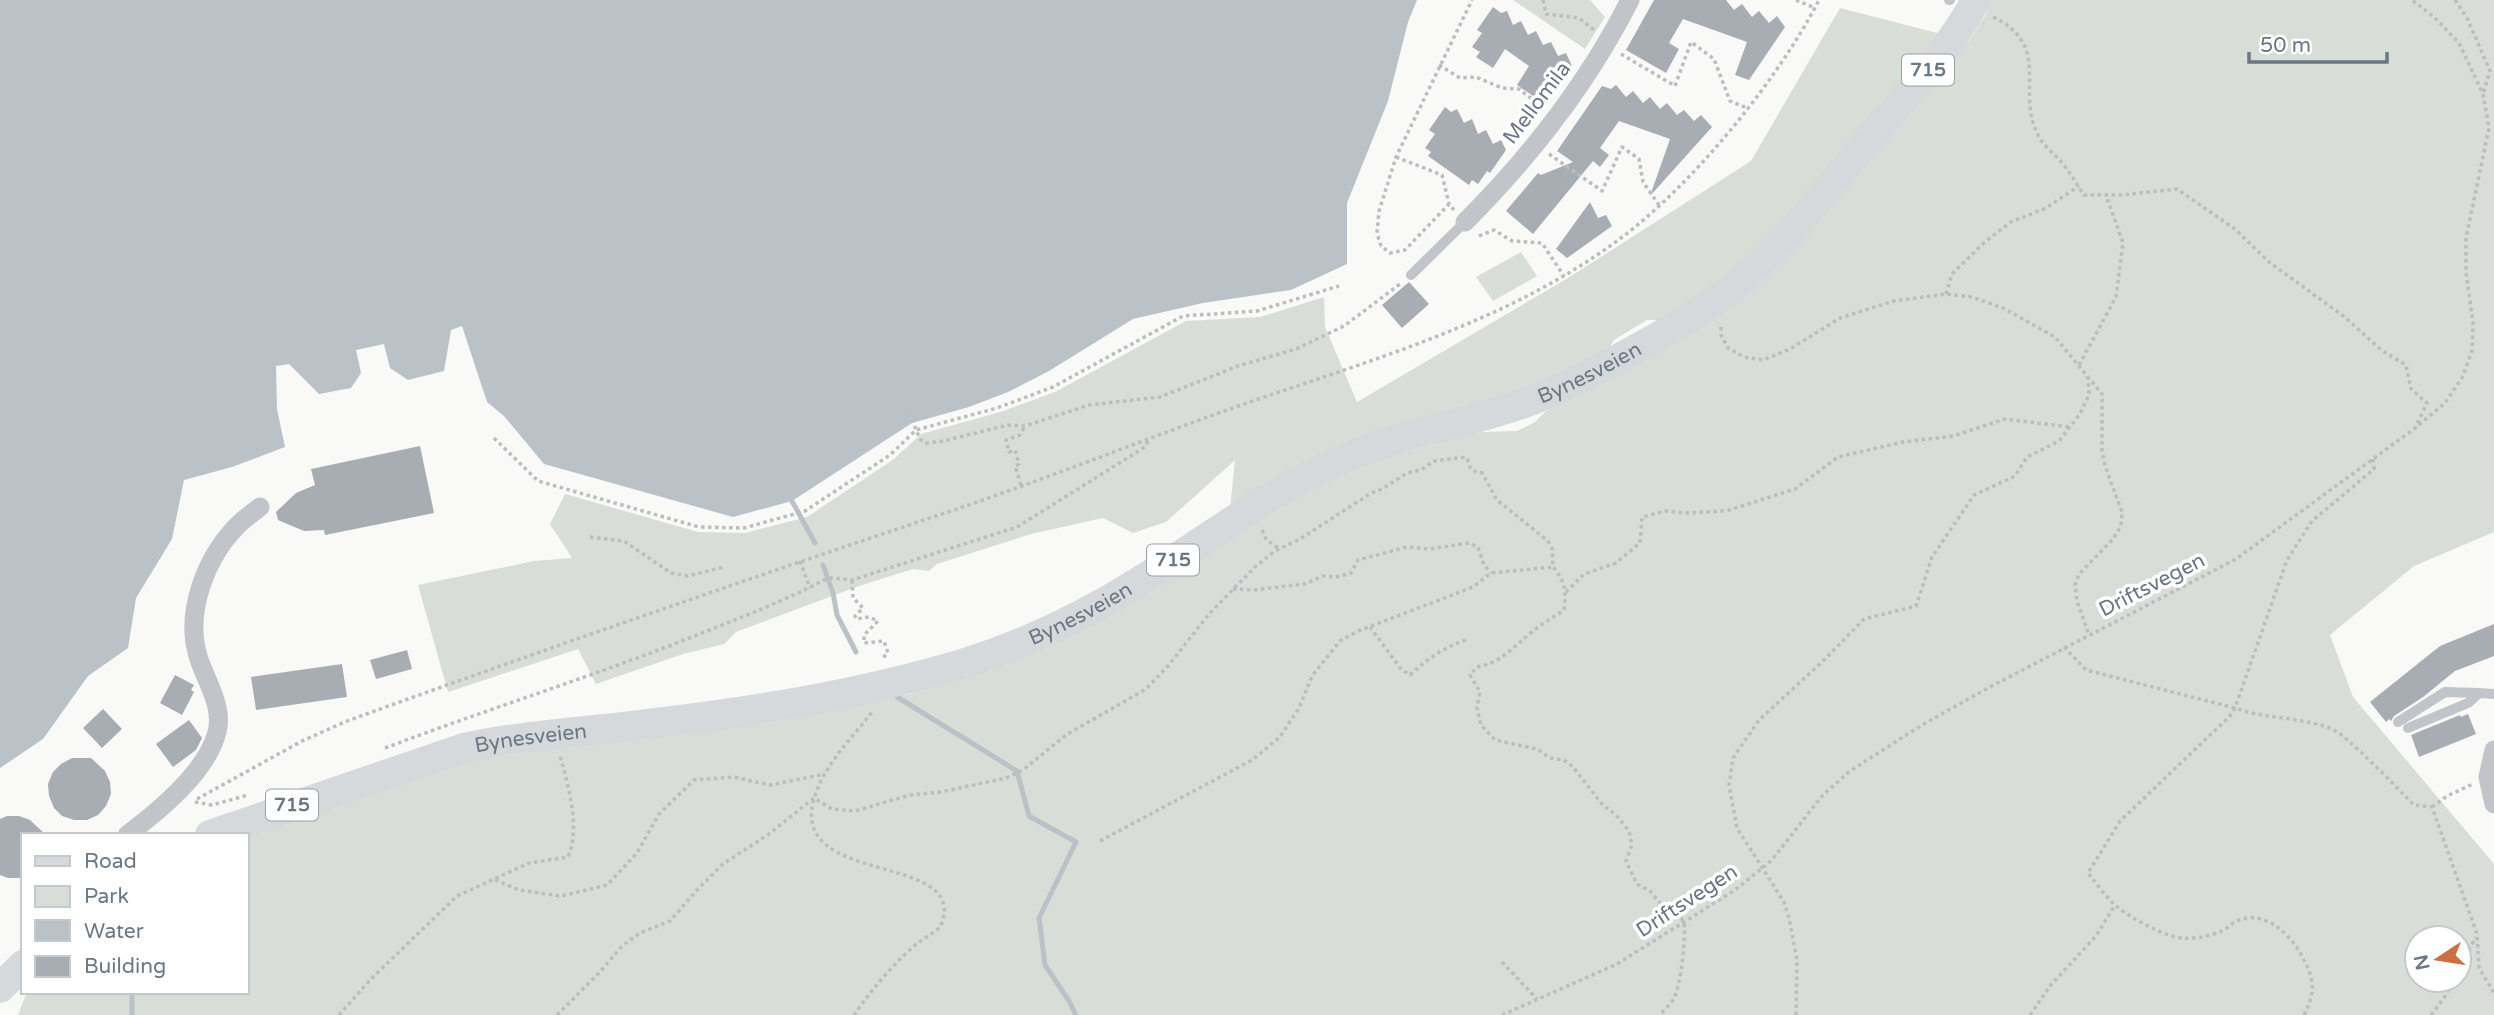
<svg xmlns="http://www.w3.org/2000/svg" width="2494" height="1015" font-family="'Varela Round',sans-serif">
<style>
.green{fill:#d9ddd7;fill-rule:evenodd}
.water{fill:#bac2c7}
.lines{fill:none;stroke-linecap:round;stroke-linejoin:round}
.stream{stroke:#bac2c7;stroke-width:5}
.building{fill:#a7adb3}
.path{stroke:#bbbdc0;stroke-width:3.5;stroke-dasharray:3.5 3.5;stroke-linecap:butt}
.lane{stroke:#c1c4c8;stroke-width:10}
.street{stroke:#c1c4c8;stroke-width:19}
.primary{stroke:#d6d9dc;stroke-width:30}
.labels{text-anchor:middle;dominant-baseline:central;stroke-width:7;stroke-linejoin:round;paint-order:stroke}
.shield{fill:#fff;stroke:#98a0a9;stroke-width:2}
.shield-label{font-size:19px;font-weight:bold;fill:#6c7784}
.street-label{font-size:21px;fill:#6c7784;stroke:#fff}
</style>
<rect width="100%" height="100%" fill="#f9f9f7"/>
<g class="green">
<polygon points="1513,0 1590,0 1605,17 1585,49"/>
<path d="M 1991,0 L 2494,0 L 2494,532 L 2414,566 L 2330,635 L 2353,697 L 2494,864 L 2494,1015 L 18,1015 L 27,992 L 247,992 L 247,835 L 441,766 L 857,700 L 910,694 L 1008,659 L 1274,507 L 1363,464 L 1479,432 L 1517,431 L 1535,422 L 1555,402 L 1801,233 L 1969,41 L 1985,16 ZM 2417,938 L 2459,938 L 2459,980 L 2417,980 Z"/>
<polygon points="1840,8 1941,34 1904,82 1742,266 1665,320 1647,320 1614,340 1602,358 1230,509 1235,460 1166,522 1133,533 1103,518 1031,534 937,564 929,571 913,569 859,586 736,632 724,644 683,654 596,684 578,649 448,692 418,585 534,561 572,558 550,524 565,494 698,532 745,533 807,517 894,459 921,434 1000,412 1055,392 1186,321 1260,317 1324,297 1325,327 1357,402 1568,278 1751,161"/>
<polygon points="1521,252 1537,276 1493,301 1476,277"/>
</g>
<polygon class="water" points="0,0 1417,0 1408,22 1388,101 1347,203 1347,264 1291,290 1203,303 1133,319 1049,371 1008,392 969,407 912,423 792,501 733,517 544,464 504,416 487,402 462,326 451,330 444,371 408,380 390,368 384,344 356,350 361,373 351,388 319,394 289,364 276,366 277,409 285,447 232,467 184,480 172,539 136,598 128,648 88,676 43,739 0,768"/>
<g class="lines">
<g class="stream">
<polyline points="792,501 815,543"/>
<polyline points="823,565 833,593 837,615 856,652"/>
<polyline points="897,697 1017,771 1029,816 1076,842 1039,918 1045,965 1069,1001 1076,1015"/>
<polyline points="132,992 132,1015"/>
</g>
</g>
<g class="building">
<polygon points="1654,0 1726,0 1734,10 1742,4 1752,17 1759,11 1769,23 1777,16 1785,27 1749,80 1735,75 1747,42 1683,19 1669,43 1679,49 1666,73 1626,50"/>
<polygon points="1493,7 1501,13 1507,11 1513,25 1521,21 1528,35 1536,31 1543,45 1551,42 1558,56 1566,53 1572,66 1548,100 1542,96 1539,100 1517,85 1529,66 1505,49 1493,68 1476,57 1480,52 1472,47 1482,33 1477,30"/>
<polygon points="1616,85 1626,97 1633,91 1643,103 1650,97 1660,109 1667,103 1677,115 1684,110 1694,121 1701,115 1712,127 1650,196 1670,139 1619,121 1600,148 1609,155 1600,167 1593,161 1533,234 1506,211 1538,173 1541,175 1573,162 1557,151 1602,86 1611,89"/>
<polygon points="1445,107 1451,112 1457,109 1464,123 1472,119 1478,134 1486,130 1493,144 1501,140 1506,150 1490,173 1487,171 1478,184 1472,180 1469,185 1428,156 1431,152 1425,148 1435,134 1429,130"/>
<polygon points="1590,202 1598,218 1606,215 1612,226 1567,258 1556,249"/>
<polygon points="1409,282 1429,304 1402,328 1382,305"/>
<polygon points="420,446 434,513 325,535 324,530 304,531 278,520 276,512 296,493 315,485 311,469"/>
<polygon points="2494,624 2494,656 2455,671 2423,697 2394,716 2391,721 2389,719 2386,722 2370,702 2440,646"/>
<polygon points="407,650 412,669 376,679 370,660"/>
<polygon points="342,664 347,697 256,710 251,677"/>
<polygon points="175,675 194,685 191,690 194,692 182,715 160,703"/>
<polygon points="103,709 122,729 102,748 83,728"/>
<polygon points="2468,714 2476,734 2419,757 2411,735 2460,715 2461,717"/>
<polygon points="189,720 202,738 196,750 173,767 156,744"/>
<polygon points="72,758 91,758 105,771 110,782 111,794 106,806 98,815 87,820 74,820 62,816 54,808 49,796 48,784 53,772 61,764"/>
<polygon points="7,816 19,816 30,820 46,835 23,835 23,878 8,878 0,875 0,819"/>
</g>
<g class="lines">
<g class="path">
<polyline points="1543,0 1546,14 1579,18 1594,30"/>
<polyline points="1796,0 1815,8"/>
<polyline points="2455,0 2467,18 2490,71 2483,94"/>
<path d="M 1993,17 C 2053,46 2015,90 2038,135 C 2044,147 2055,154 2063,164 C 2071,174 2077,185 2084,195 L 2121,195 L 2177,189 L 2235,229 L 2269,262 L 2346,318 L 2381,350 L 2406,365 L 2411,389 L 2427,403 L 2415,428"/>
<polyline points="1621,54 1675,86 1691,42 1714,59 1730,101 1747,108"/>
<polyline points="1439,65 1460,78 1476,77 1502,88 1519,89 1543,108"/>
<polyline points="1549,154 1602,191 1622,147 1639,159 1643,182 1659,205"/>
<polyline points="1396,157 1442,175 1449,204"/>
<polyline points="1454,210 1449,204 1405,250 1390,253 1381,246 1377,233 1379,211 1396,157 1472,0"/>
<polyline points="1479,236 1494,230 1512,241 1542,243 1564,276"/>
<polyline points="1946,294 1952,274 1986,241 2011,222 2046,208 2079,186"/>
<polyline points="1721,327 1721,335 1728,348 1744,357 1763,360 1790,349 1840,318 1894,301 1946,294 1972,297 2003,308 2055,337 2102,394 2102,451 2105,466 2122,512 2121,526 2113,539 2079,574 2075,585 2077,601 2089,635"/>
<polyline points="2079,365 2116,297 2123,243 2106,195"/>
<polyline points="909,413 920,439 926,443 943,441 1008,425 1025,426 1089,405 1160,397 1238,366 1296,349 1344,326 1400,284"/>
<polyline points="494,438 538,481 699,527 744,528 805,511 890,455 916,430 997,408 1053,387 1183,316 1257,311 1339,286"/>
<polyline points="1021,485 1015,466 1019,464 1015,450 1009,452 1006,440 1020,435 1025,426"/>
<polyline points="1262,530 1266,539 1279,549"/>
<polyline points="590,537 624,541 671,573 688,576 724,567"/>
<polyline points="800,561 810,588"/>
<polyline points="852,580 853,598 863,608 855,616 856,619 869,617 878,621 864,635 864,643 884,641 888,653 881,659"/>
<polyline points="1233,589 1253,590 1305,584 1323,576 1336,577 1351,573 1358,560 1407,547 1429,549 1469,543 1478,547 1484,565 1491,573"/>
<polyline points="1566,592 1584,574 1616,563 1640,543 1642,517 1665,511 1685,513 1726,511 1795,489 1838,457 1903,442 1953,436 2005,419 2070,427"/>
<path d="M 1370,627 L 1401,669 L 1410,675 C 1428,658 1445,647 1468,639"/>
<path d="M 2064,647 L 2086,670 L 2235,708 C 2265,719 2299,717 2330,728 C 2345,733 2399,790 2414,805 L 2432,807 L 2477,934 L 2479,968 L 2494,993"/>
<path d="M 385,748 C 493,707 604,673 712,629 C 750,614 788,599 824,580 L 831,578 L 852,580 L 1017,527 L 1145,447 L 1149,439"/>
<path d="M 197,799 L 302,741 L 347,721 C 543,650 739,582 936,516 C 1026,486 1115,451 1205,418 C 1346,366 1498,330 1621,238 C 1693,184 1778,80 1819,0"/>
<polyline points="195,802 212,805 248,795"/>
<polyline points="2432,807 2447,796 2473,784"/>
<polyline points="1100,841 1252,760 1280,737 1299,708 1312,676 1340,641 1358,631 1473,587 1491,573 1553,567"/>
<polyline points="495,880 519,890 561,896 607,885 637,853 659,814 694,780 734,777 770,785 825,774"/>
<polyline points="1502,962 1537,999"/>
<polyline points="2459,969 2476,937"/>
<path d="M 339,1015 L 371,979 L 457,896 L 529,863 L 568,857 C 581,827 568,786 560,755"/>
<path d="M 557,1015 L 599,973 L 622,946 L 640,933 L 670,921 L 698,889 L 723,864 L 769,834 L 814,798 L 832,809 L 855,811 L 910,795 L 941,792 L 1006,778 L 1023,770 L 1066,735 L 1146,689 L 1168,666 L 1209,614 L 1256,566 L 1275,551 L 1300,539 L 1371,493 L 1382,489 L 1407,473 L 1421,470 L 1434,461 L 1466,457 C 1473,468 1465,470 1482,473 L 1497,500 L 1548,541 L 1552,548 L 1553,567 C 1566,581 1566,592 1564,610 C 1553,618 1541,624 1532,632 C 1513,647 1501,663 1477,667 L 1470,675 L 1480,692 L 1477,708 L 1481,725 L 1495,740 L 1537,749 L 1550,758 L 1564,760 L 1573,767 L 1602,804 L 1616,815 L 1629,831 L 1632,845 L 1626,861 L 1637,884 L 1650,891 L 1661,904 L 1684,921 C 1686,935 1681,986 1674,998 C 1671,1004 1664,1010 1660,1015"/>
<path d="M 854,1015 C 870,992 899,956 922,940 C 931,933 940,932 943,919 C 960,853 789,885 814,799 C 823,766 852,738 873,711"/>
<polyline points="1502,1015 1617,964 1735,890 1771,861 1822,796 1850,771 1922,725 1988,688 2236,559 2414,429 2444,404 2462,378 2472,351 2473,323 2466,272 2466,238 2489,128 2483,94 2459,43 2434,17 2412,0"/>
<polyline points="1796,1015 1797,960 1789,918 1784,902 1737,828 1729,785 1733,758 1759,720 1821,663 1864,619 1916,606 1932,557 1974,495 2015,476 2027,457 2059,441 2080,414 2089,395 2088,376"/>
<polyline points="2030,1015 2050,986 2096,936 2115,905"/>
<path d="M 2304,1015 C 2315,994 2315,981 2304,960 C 2293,937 2266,908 2237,921 C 2232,923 2229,927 2224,930 C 2210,937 2187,941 2172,936 C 2153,930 2131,918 2115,905 C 2105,896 2096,883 2088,873 L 2120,821 L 2229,717 L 2235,708 L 2287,560 L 2312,521 L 2374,469 L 2373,458"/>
<polyline points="2431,1015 2444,998 2453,980"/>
</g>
<g class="lane">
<polyline points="1949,0 1950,0"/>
<polyline points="1411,275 1465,222"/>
<polyline points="2398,722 2445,692 2479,693"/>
<polyline points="2408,728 2468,703 2479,693 2494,694"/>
</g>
<g class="street">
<path d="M 1465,222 C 1531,156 1588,83 1630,0"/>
<polyline points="2494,750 2488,777 2494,804"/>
<path d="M 127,835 C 159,811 207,772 217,732 C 224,706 205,680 198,656 C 185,613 205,560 235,528 C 242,520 251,514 260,507"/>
</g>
<g class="primary">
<path id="s1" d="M 210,835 L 464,748 C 524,735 585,732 646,724 C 753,712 862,694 965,663 C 1026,644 1086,615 1140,581 C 1194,548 1246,509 1303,478 C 1336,461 1372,446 1408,436 C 1451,424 1494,415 1535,399 C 1568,386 1598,370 1629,353 C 1670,330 1712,307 1747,276 C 1794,234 1834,180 1875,132 C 1911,90 1950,49 1976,0"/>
<polyline points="0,988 23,965"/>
</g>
</g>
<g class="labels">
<g class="shield">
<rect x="1902" y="54.5" width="52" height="31" rx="5"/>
<rect x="1147" y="544.5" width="52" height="31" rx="5"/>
<rect x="266" y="789.5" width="52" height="31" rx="5"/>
</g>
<g class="shield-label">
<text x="1928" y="70">715</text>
<text x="1173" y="560">715</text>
<text x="292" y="805">715</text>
</g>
<g class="street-label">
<text transform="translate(1537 103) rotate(-53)">Mellomila</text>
<text stroke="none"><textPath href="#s1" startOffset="1470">Bynesveien</textPath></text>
<text transform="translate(2152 585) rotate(-27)">Driftsvegen</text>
<text stroke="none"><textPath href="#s1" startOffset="903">Bynesveien</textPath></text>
<text stroke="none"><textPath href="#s1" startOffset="336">Bynesveien</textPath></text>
<text transform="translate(1687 901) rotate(-33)">Driftsvegen</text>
</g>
</g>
<rect x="21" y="833" width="228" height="161" fill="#ffffff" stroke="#c4c9ce" stroke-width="2"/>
<rect x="35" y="856" width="35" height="10" fill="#d6d9dc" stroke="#c4c9ce" stroke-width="2"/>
<text x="84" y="868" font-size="21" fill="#6c7784">Road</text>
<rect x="35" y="886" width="35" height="21" fill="#d9ddd7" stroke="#c4c9ce" stroke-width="2"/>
<text x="84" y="903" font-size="21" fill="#6c7784">Park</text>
<rect x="35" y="920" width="35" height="21" fill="#bac2c7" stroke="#c4c9ce" stroke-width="2"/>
<text x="84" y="938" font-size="21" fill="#6c7784">Water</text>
<rect x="35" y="956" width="35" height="21" fill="#a7adb3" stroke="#c4c9ce" stroke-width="2"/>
<text x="84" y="973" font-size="21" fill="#6c7784">Building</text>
<g transform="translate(2438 959) rotate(258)"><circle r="33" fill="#ffffff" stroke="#c4c9ce" stroke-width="2"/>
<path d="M0-5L12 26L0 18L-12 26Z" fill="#ce6f43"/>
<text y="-10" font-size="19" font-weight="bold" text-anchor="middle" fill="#6c7784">N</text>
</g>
<path d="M2249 52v10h138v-10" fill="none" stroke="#6c7784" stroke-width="3.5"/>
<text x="2260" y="52" font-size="21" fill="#6c7784" stroke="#ffffff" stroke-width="5" paint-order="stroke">50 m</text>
</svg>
